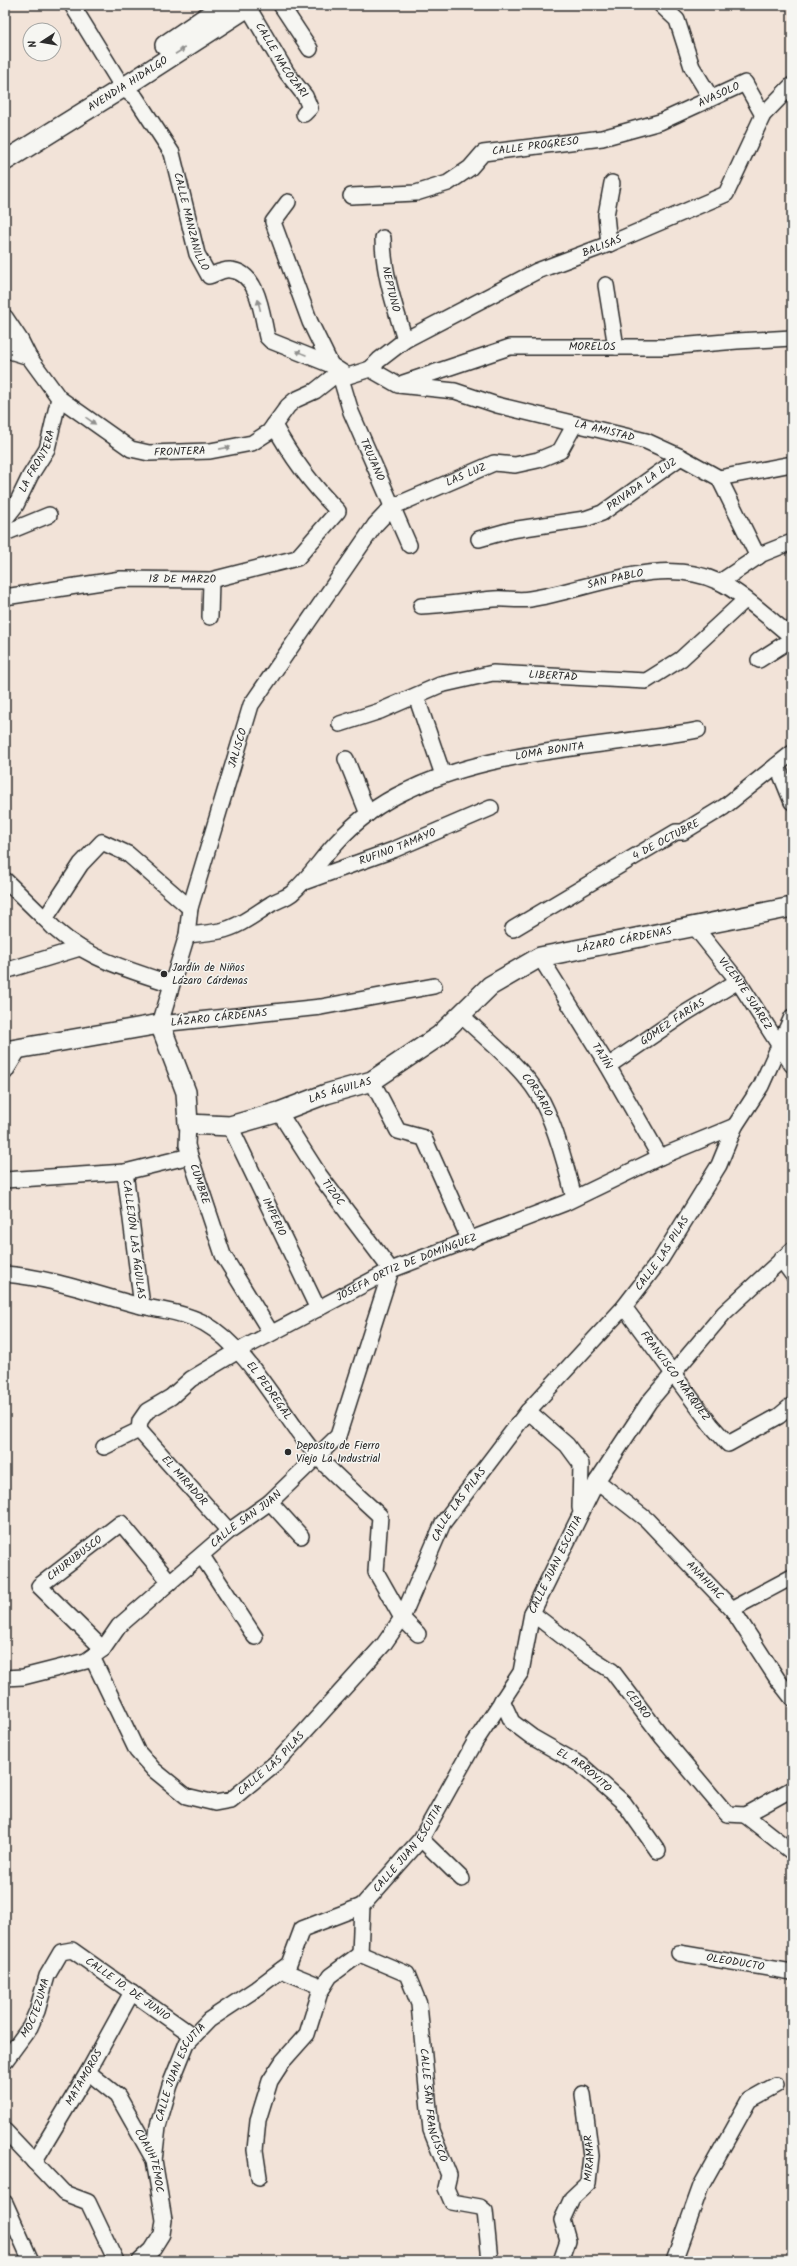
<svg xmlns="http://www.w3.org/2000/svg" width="797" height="2266" font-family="Kalam,sans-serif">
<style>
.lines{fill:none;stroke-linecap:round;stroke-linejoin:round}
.minor-casing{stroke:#2b2b2b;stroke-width:18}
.tertiary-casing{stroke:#2b2b2b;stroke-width:22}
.minor{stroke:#f6f6f2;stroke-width:15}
.tertiary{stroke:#f6f6f2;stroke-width:19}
.oneway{fill:#90908e}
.poi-dot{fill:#2b2b2b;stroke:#f6f6f2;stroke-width:1.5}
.labels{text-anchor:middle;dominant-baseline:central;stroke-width:3;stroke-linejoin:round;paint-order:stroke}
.street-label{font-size:11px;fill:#2b2b2b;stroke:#f6f6f2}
.poi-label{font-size:11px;fill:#2b2b2b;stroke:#f6f6f2;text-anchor:start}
</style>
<rect width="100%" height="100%" fill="#f2e3d8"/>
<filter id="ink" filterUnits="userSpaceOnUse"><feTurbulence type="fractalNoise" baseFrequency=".025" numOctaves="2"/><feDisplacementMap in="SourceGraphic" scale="8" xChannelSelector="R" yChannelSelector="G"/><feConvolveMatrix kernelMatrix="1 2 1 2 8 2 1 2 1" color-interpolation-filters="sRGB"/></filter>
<g filter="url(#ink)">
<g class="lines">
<g class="minor-casing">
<g id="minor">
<path id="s1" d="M 72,5 L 123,88 L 136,98 L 172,153 L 197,254 L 209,276 C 215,274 224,269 230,270 C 259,272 262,316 267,337 L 271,341 L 331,365 L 348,376 L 370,369 L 398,385 L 455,391 L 497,405 L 646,441 L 681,457 L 719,478 L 758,557"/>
<polyline points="281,5 310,49"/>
<polyline points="661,5 677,20 692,67 711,98"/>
<path id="s2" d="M 248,7 L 287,73 L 305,96 L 310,108 L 304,114"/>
<path id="s3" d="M 351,196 L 416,193 L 448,183 L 470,168 L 483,153 L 602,138 L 660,122 L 745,83 L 763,115"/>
<polyline points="288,202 273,222 310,322 331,365"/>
<path id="s4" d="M 383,238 C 383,273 395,307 405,340"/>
<polyline points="609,244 606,215 612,183"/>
<polyline points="606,285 616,347"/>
<path id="s5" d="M 5,317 L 21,341 L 29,357 L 59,398 L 131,449 L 149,453 L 210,451 L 252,443 L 269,432 L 288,406 L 295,400 L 315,391 L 339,372"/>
<polyline points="5,341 13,352 29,357"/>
<path id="s6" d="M 370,369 L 379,360 L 405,340 L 537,271 L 609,244 L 726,194 L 763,115 L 792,85"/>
<path id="s7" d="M 339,372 L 351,412 L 409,545"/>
<path id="s8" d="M 403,383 L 510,347 L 667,347 L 737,341 L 792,338"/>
<polyline points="719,478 792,464"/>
<path id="s9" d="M 5,519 L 16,505 L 30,476 L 47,449 L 59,398"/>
<polyline points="5,533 49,515"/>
<path id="s10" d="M 479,539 L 511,530 L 585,519 L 602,513 L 681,457"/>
<polyline points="720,582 762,554 792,542"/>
<path id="s11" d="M 5,597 L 121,579 L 211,580 L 297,558 L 338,511 C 312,485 291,457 274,425"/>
<path id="s12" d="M 421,606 C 446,605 469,601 494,599 C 506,598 518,601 530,599 C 590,590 659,554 719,582 C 741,592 772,621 792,637"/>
<polyline points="210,617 211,580"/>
<polyline points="759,660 792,639"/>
<polyline points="416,696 443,775"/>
<path id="s13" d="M 340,724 L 380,711 L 440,685 L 493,673 L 646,681 L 681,659 L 745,600"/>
<polyline points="346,759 368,814"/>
<polyline points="777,765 792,802"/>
<polyline points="5,880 45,919"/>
<path id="s14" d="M 304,882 L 393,850 L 491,808"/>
<path id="s15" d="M 694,926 L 738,981 L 792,1065"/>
<polyline points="513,929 676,832 683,832 724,807 792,753"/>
<path id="s16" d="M 187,935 C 198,934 209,933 220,931 C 239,927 255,914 271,904 C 277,900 286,898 292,893 C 309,878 321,859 336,843 C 355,822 380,803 406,791 C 494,748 603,748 698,730"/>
<path id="s17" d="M 540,957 L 608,1066 L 660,1157"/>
<polyline points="5,971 80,948"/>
<path d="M 171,984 C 124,968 79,957 45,919 L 81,864 L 102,842 L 128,854 L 190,908"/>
<path id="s18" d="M 434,986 L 321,1007 L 160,1024 L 187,935 L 190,908 L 251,705 L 375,525 L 392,507 L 494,463 L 515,465 L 538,460 L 560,451 L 575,424"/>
<path id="s19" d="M 461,1015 C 485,1038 521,1066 538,1094 C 554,1120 567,1169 574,1198"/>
<path id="s20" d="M 608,1066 L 684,1014 L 738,981"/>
<polyline points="5,1072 19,1049"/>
<polyline points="372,1081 398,1131 424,1138 470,1241"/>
<path id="s21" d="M 279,1112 L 320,1176 L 391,1270"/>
<path id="s22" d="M 188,1124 L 187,1145 L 190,1156 L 223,1255 L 271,1333"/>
<path id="s23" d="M 230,1126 L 318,1309"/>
<path id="s24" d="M 125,1172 L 142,1306"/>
<polyline points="5,1180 125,1172 190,1156"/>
<polyline points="781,1259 792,1274"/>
<path id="s25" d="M 5,1274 C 53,1278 91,1293 137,1305 C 159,1310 183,1312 204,1323 C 250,1349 282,1416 317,1456 C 336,1477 359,1496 380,1516 L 376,1572 L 402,1618 L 418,1634"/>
<path id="s26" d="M 624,1307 L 711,1425 L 728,1444 L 779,1416 L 792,1405"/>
<polyline points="528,1411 567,1445 581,1464 580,1508"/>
<path id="s27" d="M 139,1430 L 229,1531"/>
<path id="s28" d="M 104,1447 L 139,1430 L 140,1421 L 147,1411 L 171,1397 L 191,1379 L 238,1351 L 391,1270 L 565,1203 L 660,1157 L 735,1126"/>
<path id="s29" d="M 597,1481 L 647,1520 L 732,1609 L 778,1680 L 792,1698"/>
<polyline points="270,1502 301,1536"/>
<polyline points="202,1556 255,1637"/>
<polyline points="732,1609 792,1577"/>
<path id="s30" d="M 532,1613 L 581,1651 L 612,1671 L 663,1738 L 727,1814 L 745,1815 L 792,1789"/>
<path id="s31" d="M 103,1649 L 39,1586 L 121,1523 L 170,1582"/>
<path id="s32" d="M 92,1657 L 137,1751 L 154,1770 L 186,1796 L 215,1803 L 231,1800 L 278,1761 L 384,1644 L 402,1618 L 443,1523 L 528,1411 L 624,1307 L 661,1259 L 719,1165 L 735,1126 L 761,1086 L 792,1017"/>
<path id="s33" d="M 5,1678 L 23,1677 L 86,1661 L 103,1649 L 119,1626 L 229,1531 L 270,1502 L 338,1436 L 391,1270"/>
<path id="s34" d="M 502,1700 L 512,1722 L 532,1737 L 581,1765 L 624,1803 L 658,1851"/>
<polyline points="745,1815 792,1852"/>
<polyline points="421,1839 462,1879"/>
<path id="s35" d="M 679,1953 L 792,1972"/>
<path id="s36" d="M 360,1954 L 362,1906 L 421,1839 L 475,1742 L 521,1672 L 532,1613 L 597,1481 L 649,1402 L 724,1313 L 792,1250"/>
<path id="s37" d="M 360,1954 L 407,1974 L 419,2004 L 431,2130 L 449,2175 L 446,2188 L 452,2202 L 480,2207 L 485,2211 L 490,2261"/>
<polyline points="281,1970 323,1987"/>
<path id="s38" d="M 5,2061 L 30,2027 L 37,2011 L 47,1976 L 61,1952 L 72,1950 L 192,2035"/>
<path id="s39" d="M 88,2072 L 118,2096 L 154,2160 L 164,2220 L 162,2234 L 152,2250 L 140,2261"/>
<polyline points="5,2131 64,2193 88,2202 116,2261"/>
<path id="s40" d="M 154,2160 L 158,2126 L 170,2085 L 187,2043 L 209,2020 L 256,1989 L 289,1964 L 302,1929 L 362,1906"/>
<path id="s41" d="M 34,2162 L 88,2072 L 132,1992"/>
<polyline points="259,2177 255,2150 258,2120 270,2081 283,2061 307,2034 320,1992 330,1976 360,1954"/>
<polyline points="5,2203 31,2261"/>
<path id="s42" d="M 561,2261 L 568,2241 L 562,2220 L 572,2198 L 588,2183 L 591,2156 L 583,2094"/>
<polyline points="674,2261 701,2186 749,2100 776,2085"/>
</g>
</g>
<g class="tertiary-casing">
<g id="tertiary">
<polyline points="165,45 224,5"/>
<path id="s43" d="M 5,161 L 132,82 L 251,5"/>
<path id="s44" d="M 5,1051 L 160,1024 L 186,1092 L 188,1124 L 230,1126 L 279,1112 L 326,1094 L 372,1081 L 439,1036 L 490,986 L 540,957 L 792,907"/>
</g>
</g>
<use href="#minor" class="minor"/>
<use href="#tertiary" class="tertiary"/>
</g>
<defs><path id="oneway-solid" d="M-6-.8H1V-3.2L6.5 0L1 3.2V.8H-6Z"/></defs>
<g class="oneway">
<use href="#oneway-solid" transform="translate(180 51) rotate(-33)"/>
<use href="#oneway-solid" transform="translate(259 305) rotate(-104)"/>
<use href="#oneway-solid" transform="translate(301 353) rotate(-158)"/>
<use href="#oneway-solid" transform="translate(91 421) rotate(35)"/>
<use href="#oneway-solid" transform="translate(225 448) rotate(-11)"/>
</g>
</g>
<g class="poi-dot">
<circle cx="164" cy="974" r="4"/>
<circle cx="288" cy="1452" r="4"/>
</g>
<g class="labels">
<g class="street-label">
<text stroke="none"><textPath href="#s2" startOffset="63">CALLE NACOZARI</textPath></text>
<text stroke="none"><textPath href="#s43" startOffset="145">AVENDIA HIDALGO</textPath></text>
<text stroke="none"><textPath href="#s3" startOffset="390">AVASOLO</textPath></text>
<text stroke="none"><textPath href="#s3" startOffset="198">CALLE PROGRESO</textPath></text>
<text stroke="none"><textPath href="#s1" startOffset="251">CALLE MANZANILLO</textPath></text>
<text stroke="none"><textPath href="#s6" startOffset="264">BALISAS</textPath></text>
<text stroke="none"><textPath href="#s4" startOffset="52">NEPTUNO</textPath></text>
<text stroke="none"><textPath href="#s8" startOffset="195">MORELOS</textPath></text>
<text stroke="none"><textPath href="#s1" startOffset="771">LA AMISTAD</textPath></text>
<text stroke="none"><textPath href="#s5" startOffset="235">FRONTERA</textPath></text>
<text stroke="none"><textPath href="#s7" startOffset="94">TRUJANO</textPath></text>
<text stroke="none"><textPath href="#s9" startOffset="67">LA FRONTERA</textPath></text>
<text stroke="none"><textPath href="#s18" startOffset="933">LAS LUZ</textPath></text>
<text stroke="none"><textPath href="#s10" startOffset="175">PRIVADA LA LUZ</textPath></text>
<text stroke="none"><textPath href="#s11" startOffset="179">18 DE MARZO</textPath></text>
<text stroke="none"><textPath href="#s12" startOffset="197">SAN PABLO</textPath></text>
<text stroke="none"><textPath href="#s13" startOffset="222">LIBERTAD</textPath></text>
<text stroke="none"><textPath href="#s18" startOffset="564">JALISCO</textPath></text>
<text stroke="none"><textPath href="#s16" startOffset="419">LOMA BONITA</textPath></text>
<text transform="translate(666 840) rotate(-28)">4 DE OCTUBRE</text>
<text stroke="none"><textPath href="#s14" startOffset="100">RUFINO TAMAYO</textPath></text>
<text stroke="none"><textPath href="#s44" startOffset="749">LÁZARO CÁRDENAS</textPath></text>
<text stroke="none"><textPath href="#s15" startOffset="85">VICENTE SUÁREZ</textPath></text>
<text transform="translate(219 1018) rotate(-6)">LÁZARO CÁRDENAS</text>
<text stroke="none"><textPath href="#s20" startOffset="78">GÓMEZ FARÍAS</textPath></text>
<text stroke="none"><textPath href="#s17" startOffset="117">TAJÍN</textPath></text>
<text stroke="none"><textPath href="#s44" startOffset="420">LAS ÁGUILAS</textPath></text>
<text stroke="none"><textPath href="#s19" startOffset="111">CORSARIO</textPath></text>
<text stroke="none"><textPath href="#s22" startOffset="62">CUMBRE</textPath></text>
<text stroke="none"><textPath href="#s21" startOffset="97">TIZOC</textPath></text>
<text stroke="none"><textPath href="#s23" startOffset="101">IMPERIO</textPath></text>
<text stroke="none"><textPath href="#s24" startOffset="68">CALLEJÓN LAS ÁGUILAS</textPath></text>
<text stroke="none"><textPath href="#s32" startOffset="919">CALLE LAS PILAS</textPath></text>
<text stroke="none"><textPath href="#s28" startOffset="358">JOSEFA ORTIZ DE DOMÍNGUEZ</textPath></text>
<text stroke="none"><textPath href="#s26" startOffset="86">FRANCISCO MÁRQUEZ</textPath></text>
<text stroke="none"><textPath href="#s25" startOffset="300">EL PEDREGAL</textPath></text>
<text stroke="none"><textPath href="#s27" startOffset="68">EL MIRADOR</textPath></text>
<text stroke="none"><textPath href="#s32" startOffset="595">CALLE LAS PILAS</textPath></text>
<text stroke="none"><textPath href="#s33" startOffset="298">CALLE SAN JUAN</textPath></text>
<text stroke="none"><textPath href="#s31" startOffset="135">CHURUBUSCO</textPath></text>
<text stroke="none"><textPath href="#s36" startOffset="446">CALLE JUAN ESCUTIA</textPath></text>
<text stroke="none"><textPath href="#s29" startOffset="147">ANAHUAC</textPath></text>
<text stroke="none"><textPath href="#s30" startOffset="141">CEDRO</textPath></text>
<text stroke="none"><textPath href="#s32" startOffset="271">CALLE LAS PILAS</textPath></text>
<text stroke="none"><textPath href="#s34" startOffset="111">EL ARROYITO</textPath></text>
<text stroke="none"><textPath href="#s36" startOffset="122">CALLE JUAN ESCUTIA</textPath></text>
<text stroke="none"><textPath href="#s35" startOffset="57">OLEODUCTO</textPath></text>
<text stroke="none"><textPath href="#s38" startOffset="203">CALLE 1O. DE JUNIO</textPath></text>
<text stroke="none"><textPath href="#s38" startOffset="62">MOCTEZUMA</textPath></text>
<text stroke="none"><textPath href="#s40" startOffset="93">CALLE JUAN ESCUTIA</textPath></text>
<text stroke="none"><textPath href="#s41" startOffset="98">MATAMOROS</textPath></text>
<text stroke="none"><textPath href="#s37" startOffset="186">CALLE SAN FRANCISCO</textPath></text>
<text stroke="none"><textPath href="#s42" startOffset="114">MIRAMAR</textPath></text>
<text stroke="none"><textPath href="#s39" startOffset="111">CUAUHTÉMOC</textPath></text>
</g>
<g class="poi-label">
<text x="172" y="968">Jardín de Niños<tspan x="172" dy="13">Lázaro Cárdenas</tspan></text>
<text x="296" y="1446">Deposito de Fierro<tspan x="296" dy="13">Viejo La Industrial</tspan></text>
</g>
</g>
<rect width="797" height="2266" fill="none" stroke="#f6f6f2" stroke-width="20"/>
<rect x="10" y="10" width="777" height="2246" fill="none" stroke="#2b2b2b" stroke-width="1.5" filter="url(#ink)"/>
<g transform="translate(42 42) rotate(258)"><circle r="19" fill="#f6f6f2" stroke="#a5a5a2"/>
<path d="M0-3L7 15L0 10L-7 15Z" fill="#2b2b2b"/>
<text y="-6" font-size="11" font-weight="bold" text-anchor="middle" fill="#2b2b2b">N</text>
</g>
</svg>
